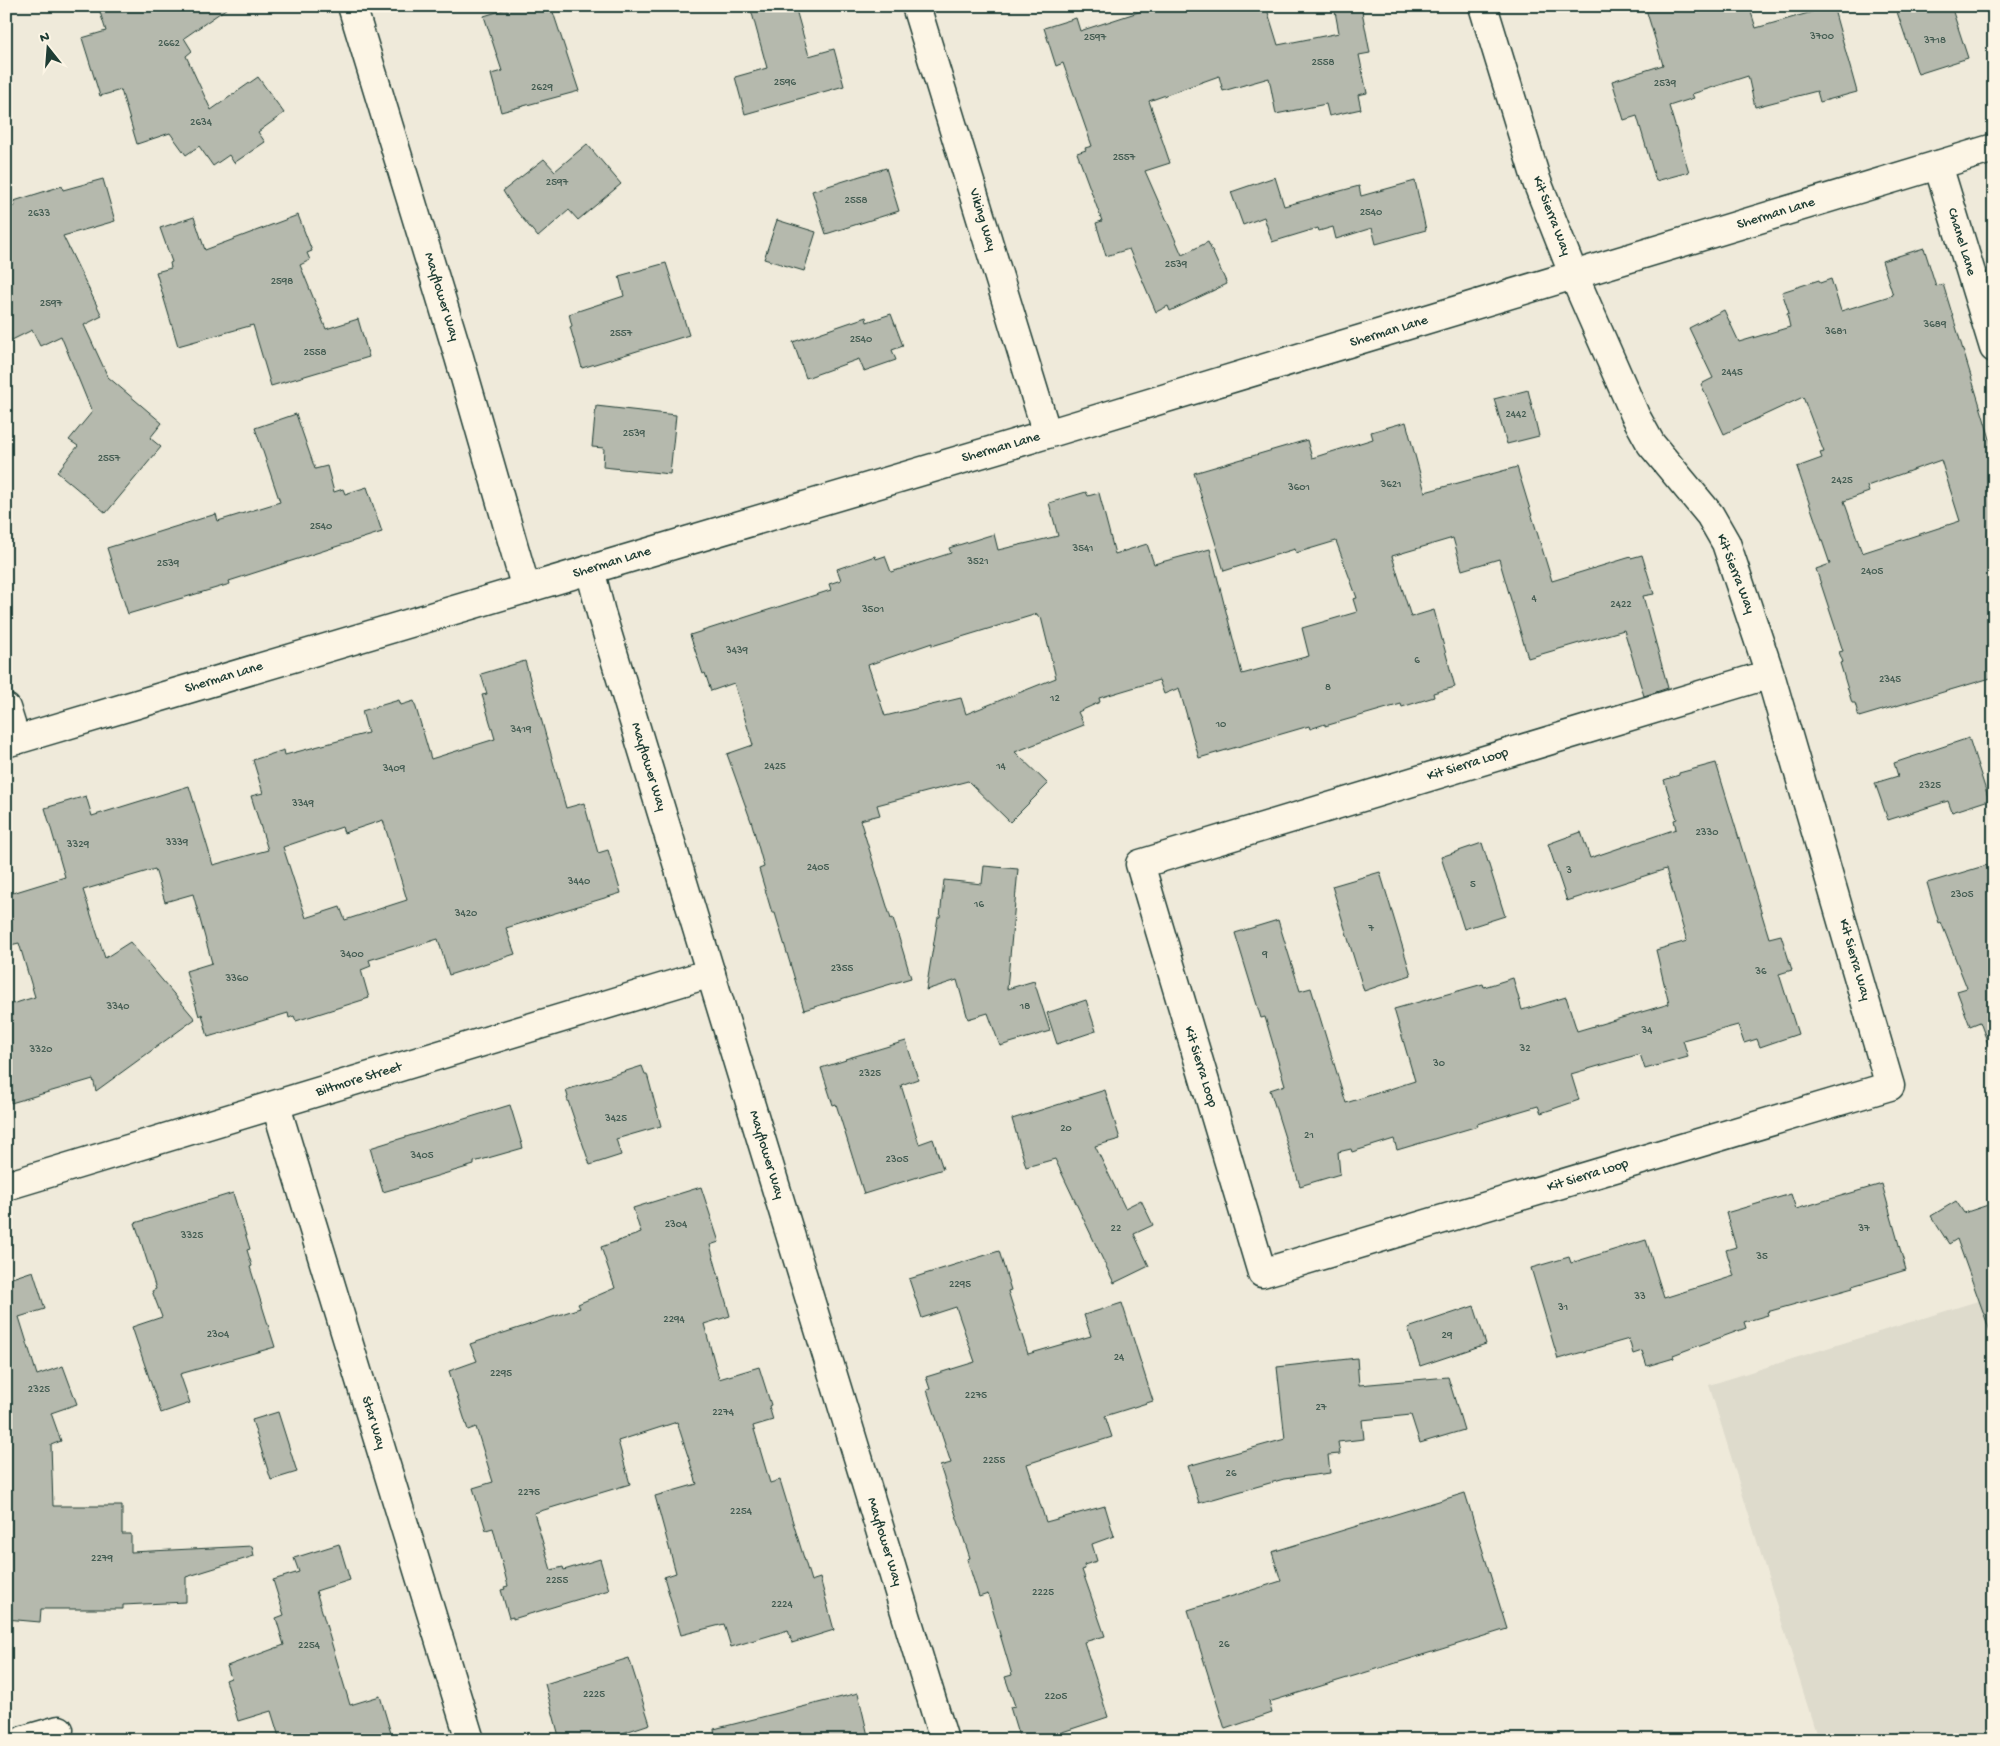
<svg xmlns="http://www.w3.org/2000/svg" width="2000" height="1746" font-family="'Gochi Hand',sans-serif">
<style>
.built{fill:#dedbcc}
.building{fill:#b5b9ad;stroke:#1f3d34;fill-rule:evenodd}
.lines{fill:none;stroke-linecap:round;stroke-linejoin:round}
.minor-casing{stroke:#1f3d34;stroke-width:31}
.minor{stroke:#fcf5e5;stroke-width:28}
.labels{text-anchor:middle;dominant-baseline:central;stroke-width:4.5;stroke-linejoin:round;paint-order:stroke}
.number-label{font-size:11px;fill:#445c52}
.street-label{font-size:14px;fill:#1f3d34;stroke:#fcf5e5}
</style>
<rect width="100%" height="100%" fill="#efeada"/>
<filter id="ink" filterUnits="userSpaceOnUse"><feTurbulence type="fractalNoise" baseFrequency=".02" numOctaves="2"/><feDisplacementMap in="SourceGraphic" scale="10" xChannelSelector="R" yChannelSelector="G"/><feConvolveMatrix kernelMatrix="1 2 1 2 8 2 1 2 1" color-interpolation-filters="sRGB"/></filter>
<g filter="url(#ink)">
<polygon class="built" points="1994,1296 1994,1740 1818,1740 1709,1385"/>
<g class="building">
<polygon points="98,6 230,6 184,38 192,51 186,56 211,110 258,77 284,113 258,132 265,142 234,163 229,155 213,166 199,146 186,155 170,133 137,144 121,90 100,96 82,38 106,31"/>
<polygon points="516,6 551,6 579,91 501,112 491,74 502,71 484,16"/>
<polygon points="750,6 795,6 809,56 834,49 844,86 745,114 735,77 767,68"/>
<polygon points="1157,6 1266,6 1278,45 1339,33 1334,6 1361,6 1370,53 1359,55 1367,93 1358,95 1361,109 1329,116 1326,104 1276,114 1269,78 1223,91 1219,76 1149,101 1170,163 1145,171 1182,255 1208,242 1227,284 1170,311 1168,306 1156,312 1129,249 1106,256 1096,223 1102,221 1077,153 1086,150 1085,148 1092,146 1063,63 1056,66 1044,28 1076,18 1080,31"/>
<polygon points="1645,6 1749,6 1756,28 1833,6 1857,92 1820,102 1817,91 1755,107 1748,76 1692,94 1694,98 1669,106 1689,172 1656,181 1637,116 1624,120 1612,81 1663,65"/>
<polygon points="1895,6 1951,6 1968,58 1918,74"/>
<polygon points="587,144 621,184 578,220 569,210 538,237 513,207 503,191 544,159 555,171"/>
<polygon points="886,168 899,211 826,234 812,191"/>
<polygon points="1275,177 1284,206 1359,186 1361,196 1415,181 1426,230 1376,244 1372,228 1336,239 1333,227 1319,231 1318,228 1272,242 1264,217 1243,225 1231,192"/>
<polygon points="103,179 115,221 63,236 102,316 84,325 108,377 162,423 150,438 161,447 106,513 57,472 78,446 69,440 92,412 61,336 40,346 32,330 6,343 6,209 15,206 14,201 62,186 63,190"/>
<polygon points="298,215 312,251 307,253 310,260 300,265 326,329 358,319 369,357 271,386 253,325 178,346 156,272 171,268 170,263 172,262 160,228 194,217 205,250"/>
<polygon points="777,220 816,232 804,271 764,259"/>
<path d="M 1924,248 L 1936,286 L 1943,284 L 1994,452 L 1994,677 L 1859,717 L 1855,703 L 1852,703 L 1840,663 L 1843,662 L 1839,652 L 1843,651 L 1816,569 L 1830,564 L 1797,467 L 1822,458 L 1820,453 L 1824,452 L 1803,397 L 1724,434 L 1701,384 L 1713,378 L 1689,328 L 1724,310 L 1739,342 L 1790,327 L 1787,314 L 1789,313 L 1782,292 L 1819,280 L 1820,283 L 1831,279 L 1841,311 L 1893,295 L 1882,261 ZM 1941,460 L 1960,521 L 1862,553 L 1844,501 L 1869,492 L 1867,486 Z"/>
<polygon points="666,263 689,335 582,368 570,327 572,326 569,314 624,296 619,276"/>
<polygon points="891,314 903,346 892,350 896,360 864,371 859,359 806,378 793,342 866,317 867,322"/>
<polygon points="1528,390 1539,436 1507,444 1494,399"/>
<polygon points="596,406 676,415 670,474 603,467 604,448 592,447"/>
<polygon points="296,414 315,469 327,466 334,492 343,489 345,494 367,487 382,532 229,581 230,584 128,614 107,548 216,514 218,521 280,502 255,428"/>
<path d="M 1406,422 L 1425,492 L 1517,467 L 1552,581 L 1631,557 L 1631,558 L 1642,555 L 1654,594 L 1643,596 L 1668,688 L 1644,696 L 1624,630 L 1528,658 L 1499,559 L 1462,570 L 1453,538 L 1392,556 L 1411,617 L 1434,610 L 1455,687 L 1433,693 L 1434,697 L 1402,707 L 1401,704 L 1325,726 L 1325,724 L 1310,729 L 1309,726 L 1199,758 L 1179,688 L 1164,694 L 1159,680 L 1099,698 L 1100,702 L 1078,712 L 1084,725 L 1015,752 L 1048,784 L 1010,822 L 968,781 L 877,805 L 880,815 L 860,820 L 891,919 L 893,918 L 911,978 L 804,1010 L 775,913 L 772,913 L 759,869 L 764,867 L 752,824 L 727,754 L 753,745 L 734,683 L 711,691 L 705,673 L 703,674 L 690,635 L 831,590 L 829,584 L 841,580 L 837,569 L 875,556 L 876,559 L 885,556 L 891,572 L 951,553 L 949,548 L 994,534 L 998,550 L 1058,536 L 1049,503 L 1086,492 L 1088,496 L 1099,493 L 1115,554 L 1147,544 L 1154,564 L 1210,549 L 1242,674 L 1309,656 L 1302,628 L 1357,612 L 1353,599 L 1357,598 L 1336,541 L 1296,553 L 1295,549 L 1224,571 L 1194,473 L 1307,440 L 1312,458 L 1373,439 L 1371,432 ZM 1037,614 L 1039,618 L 1041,617 L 1056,678 L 966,714 L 961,698 L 885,716 L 868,665 L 932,643 L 932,646 Z"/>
<path d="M 525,661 L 566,808 L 584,803 L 598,853 L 608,850 L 621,893 L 506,928 L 515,954 L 449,975 L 438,939 L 369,960 L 371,966 L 361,970 L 369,998 L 296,1021 L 294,1016 L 289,1018 L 288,1013 L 208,1037 L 202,1014 L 199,1016 L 186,971 L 212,963 L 193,894 L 165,902 L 155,869 L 83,890 L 105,958 L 130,942 L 195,1019 L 96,1091 L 93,1079 L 11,1103 L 6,1086 L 6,1006 L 35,997 L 19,943 L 6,946 L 6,895 L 65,877 L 45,808 L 86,796 L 92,816 L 189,786 L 213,865 L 268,850 L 251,796 L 263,793 L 253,760 L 284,750 L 285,755 L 368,733 L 362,711 L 399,700 L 401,705 L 414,701 L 431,759 L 495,739 L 482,695 L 487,694 L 481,674 ZM 383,820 L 407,900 L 345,920 L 340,907 L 306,918 L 283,847 L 342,827 L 344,833 Z"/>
<polygon points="1969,738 1989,800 1952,812 1948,801 1888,820 1875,783 1898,776 1894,763"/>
<polygon points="1716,763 1769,938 1781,935 1792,970 1779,974 1798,1034 1760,1047 1757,1039 1744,1043 1738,1025 1683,1040 1688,1057 1645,1069 1640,1054 1571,1074 1579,1100 1541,1113 1538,1106 1477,1124 1478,1126 1397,1150 1394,1139 1352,1152 1351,1149 1338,1152 1340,1174 1300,1186 1270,1090 1285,1085 1265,1017 1261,1018 1235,933 1278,920 1300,991 1311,988 1346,1103 1415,1081 1394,1009 1483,984 1484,987 1513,978 1522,1010 1566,997 1577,1031 1669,1004 1656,950 1687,941 1666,869 1567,901 1548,844 1581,832 1590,858 1676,829 1674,820 1677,819 1664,780 1679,775 1679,773"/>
<polygon points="1482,843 1505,916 1464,929 1441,857"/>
<polygon points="1994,863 1994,1052 1991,1052 1980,1022 1970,1026 1957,991 1967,988 1941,922 1939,923 1927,883"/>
<polygon points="984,866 1018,869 1007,989 1034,981 1050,1031 1000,1046 988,1013 968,1019 957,980 926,990 938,917 940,917 944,880 982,884"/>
<polygon points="1380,872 1411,975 1364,991 1332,886"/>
<polygon points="1086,1000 1096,1031 1057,1044 1047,1013"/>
<polygon points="906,1041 918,1079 901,1085 919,1144 933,1139 943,1169 864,1194 836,1104 833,1105 821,1068 846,1060 845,1059"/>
<polygon points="642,1066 645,1074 647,1074 661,1126 616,1139 621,1155 590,1165 567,1098 568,1097 566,1090"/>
<polygon points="1105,1090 1120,1139 1095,1146 1125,1208 1141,1200 1153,1225 1134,1234 1149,1266 1114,1283 1055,1159 1026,1167 1012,1119"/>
<polygon points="510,1105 523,1148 474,1162 474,1165 383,1192 370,1148"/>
<polygon points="1882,1184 1906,1270 1852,1286 1853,1288 1767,1312 1768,1315 1744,1322 1746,1328 1673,1355 1674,1358 1647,1366 1642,1351 1633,1354 1629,1339 1558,1359 1531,1268 1569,1257 1571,1263 1646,1240 1664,1298 1734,1276 1726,1250 1736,1247 1726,1213 1791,1194 1796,1209"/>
<polygon points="701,1187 719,1242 710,1245 730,1316 704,1324 719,1379 759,1367 771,1405 769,1406 773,1420 753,1426 770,1483 780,1480 811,1581 820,1578 834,1630 792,1643 788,1630 731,1647 724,1624 681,1635 664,1577 676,1573 655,1496 697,1484 677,1422 618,1441 630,1484 534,1513 551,1570 563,1567 564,1570 600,1559 609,1590 513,1619 513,1617 509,1618 501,1590 505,1589 504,1587 508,1586 493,1528 486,1530 473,1488 493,1482 476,1427 468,1430 449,1371 477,1361 470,1344 580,1308 578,1304 615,1288 601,1247 641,1233 633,1208"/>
<polygon points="233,1193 250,1249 247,1250 252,1266 250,1267 275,1347 180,1374 190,1403 161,1413 132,1327 162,1317 152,1291 156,1289 135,1223"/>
<polygon points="1956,1201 1964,1213 1994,1203 1994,1330 1990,1331 1957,1239 1949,1244 1931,1216"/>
<polygon points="999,1251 1011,1290 1008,1291 1028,1354 1091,1336 1084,1315 1122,1303 1153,1401 1105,1416 1112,1437 1027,1464 1046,1522 1105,1506 1114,1536 1092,1544 1097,1561 1084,1565 1085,1569 1082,1570 1105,1636 1084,1642 1108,1717 1038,1740 1020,1740 1010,1707 1015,1706 1005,1677 1012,1675 988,1594 979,1597 967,1559 970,1558 940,1466 951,1463 927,1390 930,1389 926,1377 975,1362 956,1307 922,1318 909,1279"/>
<polygon points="33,1271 45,1309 19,1317 37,1375 63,1366 77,1404 51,1413 61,1441 51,1445 53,1506 122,1506 122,1534 131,1534 131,1552 252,1546 254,1556 186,1577 186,1602 123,1605 123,1609 41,1609 40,1622 6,1619 6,1280"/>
<polygon points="1474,1306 1486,1344 1420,1366 1408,1328"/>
<polygon points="1357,1358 1359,1385 1448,1377 1464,1430 1420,1443 1411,1415 1362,1420 1364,1439 1338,1442 1340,1454 1328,1455 1330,1473 1284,1479 1199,1503 1188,1466 1285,1439 1277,1367"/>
<polygon points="278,1412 297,1472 271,1480 252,1420"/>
<polygon points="1465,1493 1507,1629 1269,1702 1272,1713 1225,1729 1188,1610 1281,1581 1272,1552"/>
<polygon points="339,1544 350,1580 316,1591 350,1705 380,1696 393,1740 280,1740 271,1711 238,1721 226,1680 231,1678 227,1666 284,1645 276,1618 284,1615 273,1580 299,1572 294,1558"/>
<polygon points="629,1658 650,1724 601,1740 560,1740 545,1684"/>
<polygon points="858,1693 869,1740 715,1740 714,1729"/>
</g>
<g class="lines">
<g class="minor-casing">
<g id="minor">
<polyline points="352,6 459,357 526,589"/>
<polyline points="916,6 1047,434"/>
<polyline points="1483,6 1537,182 1574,276 1635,415 1651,444 1710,515 1726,543 1770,674 1890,1086 1262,1273 1140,864 1770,674"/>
<polyline points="1938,165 1994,348"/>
<polyline points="590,569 601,613 944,1740"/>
<polyline points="6,708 16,740"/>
<polyline points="6,743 1047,434 1994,148"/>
<polyline points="276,1106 470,1740"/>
<polyline points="6,1186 711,973"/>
<polyline points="24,1740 59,1730"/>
</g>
</g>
<use href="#minor" class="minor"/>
</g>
</g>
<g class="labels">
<g class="number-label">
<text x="1822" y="37">3700</text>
<text x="1095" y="38">2597</text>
<text x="1935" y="41">3718</text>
<text x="169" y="44">2662</text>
<text x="1323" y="63">2558</text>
<text x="785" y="83">2596</text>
<text x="1665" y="84">2539</text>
<text x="542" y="88">2629</text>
<text x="201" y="123">2634</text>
<text x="1124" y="158">2557</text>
<text x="557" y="183">2597</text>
<text x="856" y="201">2558</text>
<text x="1371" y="213">2540</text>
<text x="39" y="214">2633</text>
<text x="1176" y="265">2539</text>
<text x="282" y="282">2598</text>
<text x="51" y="304">2597</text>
<text x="1935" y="325">3689</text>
<text x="1836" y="332">3681</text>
<text x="621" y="334">2557</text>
<text x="861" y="340">2540</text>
<text x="315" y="353">2558</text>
<text x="1732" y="373">2445</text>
<text x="1516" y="415">2442</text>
<text x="634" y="434">2539</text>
<text x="109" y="459">2557</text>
<text x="1842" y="481">2425</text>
<text x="1391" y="485">3621</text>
<text x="1299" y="488">3601</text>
<text x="321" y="527">2540</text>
<text x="1083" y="549">3541</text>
<text x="978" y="562">3521</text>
<text x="168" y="564">2539</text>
<text x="1872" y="572">2405</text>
<text x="1534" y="599">4</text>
<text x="1621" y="605">2422</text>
<text x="873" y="610">3501</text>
<text x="737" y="651">3439</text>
<text x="1417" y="661">6</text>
<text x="1890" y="680">2345</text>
<text x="1328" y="688">8</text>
<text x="1055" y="699">12</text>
<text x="1221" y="725">10</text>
<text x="521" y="730">3419</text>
<text x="775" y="767">2425</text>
<text x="1001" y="767">14</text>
<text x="394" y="769">3409</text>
<text x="1930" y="786">2325</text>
<text x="303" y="804">3349</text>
<text x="1707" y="833">2330</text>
<text x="177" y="843">3339</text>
<text x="78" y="845">3329</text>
<text x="818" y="868">2405</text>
<text x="1569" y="871">3</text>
<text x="579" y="882">3440</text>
<text x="1473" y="885">5</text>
<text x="1962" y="895">2305</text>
<text x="979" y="905">16</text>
<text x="466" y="914">3420</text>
<text x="1371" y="929">7</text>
<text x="352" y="955">3400</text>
<text x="1265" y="955">9</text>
<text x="842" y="969">2355</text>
<text x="1761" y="972">36</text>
<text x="237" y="979">3360</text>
<text x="118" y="1007">3340</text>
<text x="1025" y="1007">18</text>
<text x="1647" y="1031">34</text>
<text x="1525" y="1049">32</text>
<text x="41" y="1050">3320</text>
<text x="1439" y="1064">30</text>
<text x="870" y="1074">2325</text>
<text x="616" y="1119">3425</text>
<text x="1066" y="1129">20</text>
<text x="1309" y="1136">21</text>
<text x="422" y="1156">3405</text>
<text x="897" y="1160">2305</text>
<text x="676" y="1225">2304</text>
<text x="1116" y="1229">22</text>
<text x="1864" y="1229">37</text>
<text x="192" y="1236">3325</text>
<text x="1762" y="1257">35</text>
<text x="960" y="1285">2295</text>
<text x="1640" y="1297">33</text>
<text x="1563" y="1308">31</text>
<text x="674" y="1320">2294</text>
<text x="218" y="1335">2304</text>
<text x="1447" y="1336">29</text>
<text x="1119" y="1358">24</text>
<text x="501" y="1374">2295</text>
<text x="39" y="1390">2325</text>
<text x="976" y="1396">2275</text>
<text x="1321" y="1408">27</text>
<text x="723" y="1413">2274</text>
<text x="994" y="1461">2255</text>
<text x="1231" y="1474">26</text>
<text x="529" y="1493">2275</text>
<text x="741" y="1512">2254</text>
<text x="102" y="1559">2279</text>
<text x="557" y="1581">2255</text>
<text x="1043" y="1593">2225</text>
<text x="782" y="1605">2224</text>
<text x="1224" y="1645">26</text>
<text x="309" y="1646">2254</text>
<text x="594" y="1695">2225</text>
<text x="1056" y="1697">2205</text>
</g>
<g class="street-label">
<text transform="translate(1776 214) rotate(-17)">Sherman Lane</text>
<text transform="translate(1551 216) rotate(69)">Kit Sierra Way</text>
<text transform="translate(982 220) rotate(73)">Viking Way</text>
<text transform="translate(1961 242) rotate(73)">Chanel Lane</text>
<text transform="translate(441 297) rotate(73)">Mayflower Way</text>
<text transform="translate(1389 332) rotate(-17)">Sherman Lane</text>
<text transform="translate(1001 448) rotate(-16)">Sherman Lane</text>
<text transform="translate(612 563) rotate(-17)">Sherman Lane</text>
<text transform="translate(1735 574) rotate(69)">Kit Sierra Way</text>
<text transform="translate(224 678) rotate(-17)">Sherman Lane</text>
<text transform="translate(1468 765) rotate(-17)">Kit Sierra Loop</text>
<text transform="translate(648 767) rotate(73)">Mayflower Way</text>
<text transform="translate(1854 960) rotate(74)">Kit Sierra Way</text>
<text transform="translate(1200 1067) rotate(73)">Kit Sierra Loop</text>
<text transform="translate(359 1080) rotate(-17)">Biltmore Street</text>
<text transform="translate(766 1155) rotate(73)">Mayflower Way</text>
<text transform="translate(1588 1176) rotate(-17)">Kit Sierra Loop</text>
<text transform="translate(373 1423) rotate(73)">Star Way</text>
<text transform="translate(884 1542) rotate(73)">Mayflower Way</text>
</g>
</g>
<rect width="2000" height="1746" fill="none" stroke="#fcf5e5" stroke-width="25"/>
<rect x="12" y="12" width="1975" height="1721" fill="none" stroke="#1f3d34" stroke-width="2" filter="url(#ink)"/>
<g transform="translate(48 48) rotate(343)" stroke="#fcf5e5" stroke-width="4" paint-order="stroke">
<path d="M0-4L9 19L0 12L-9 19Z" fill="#1f3d34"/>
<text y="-8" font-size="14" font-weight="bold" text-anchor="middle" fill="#1f3d34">N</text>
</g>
</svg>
